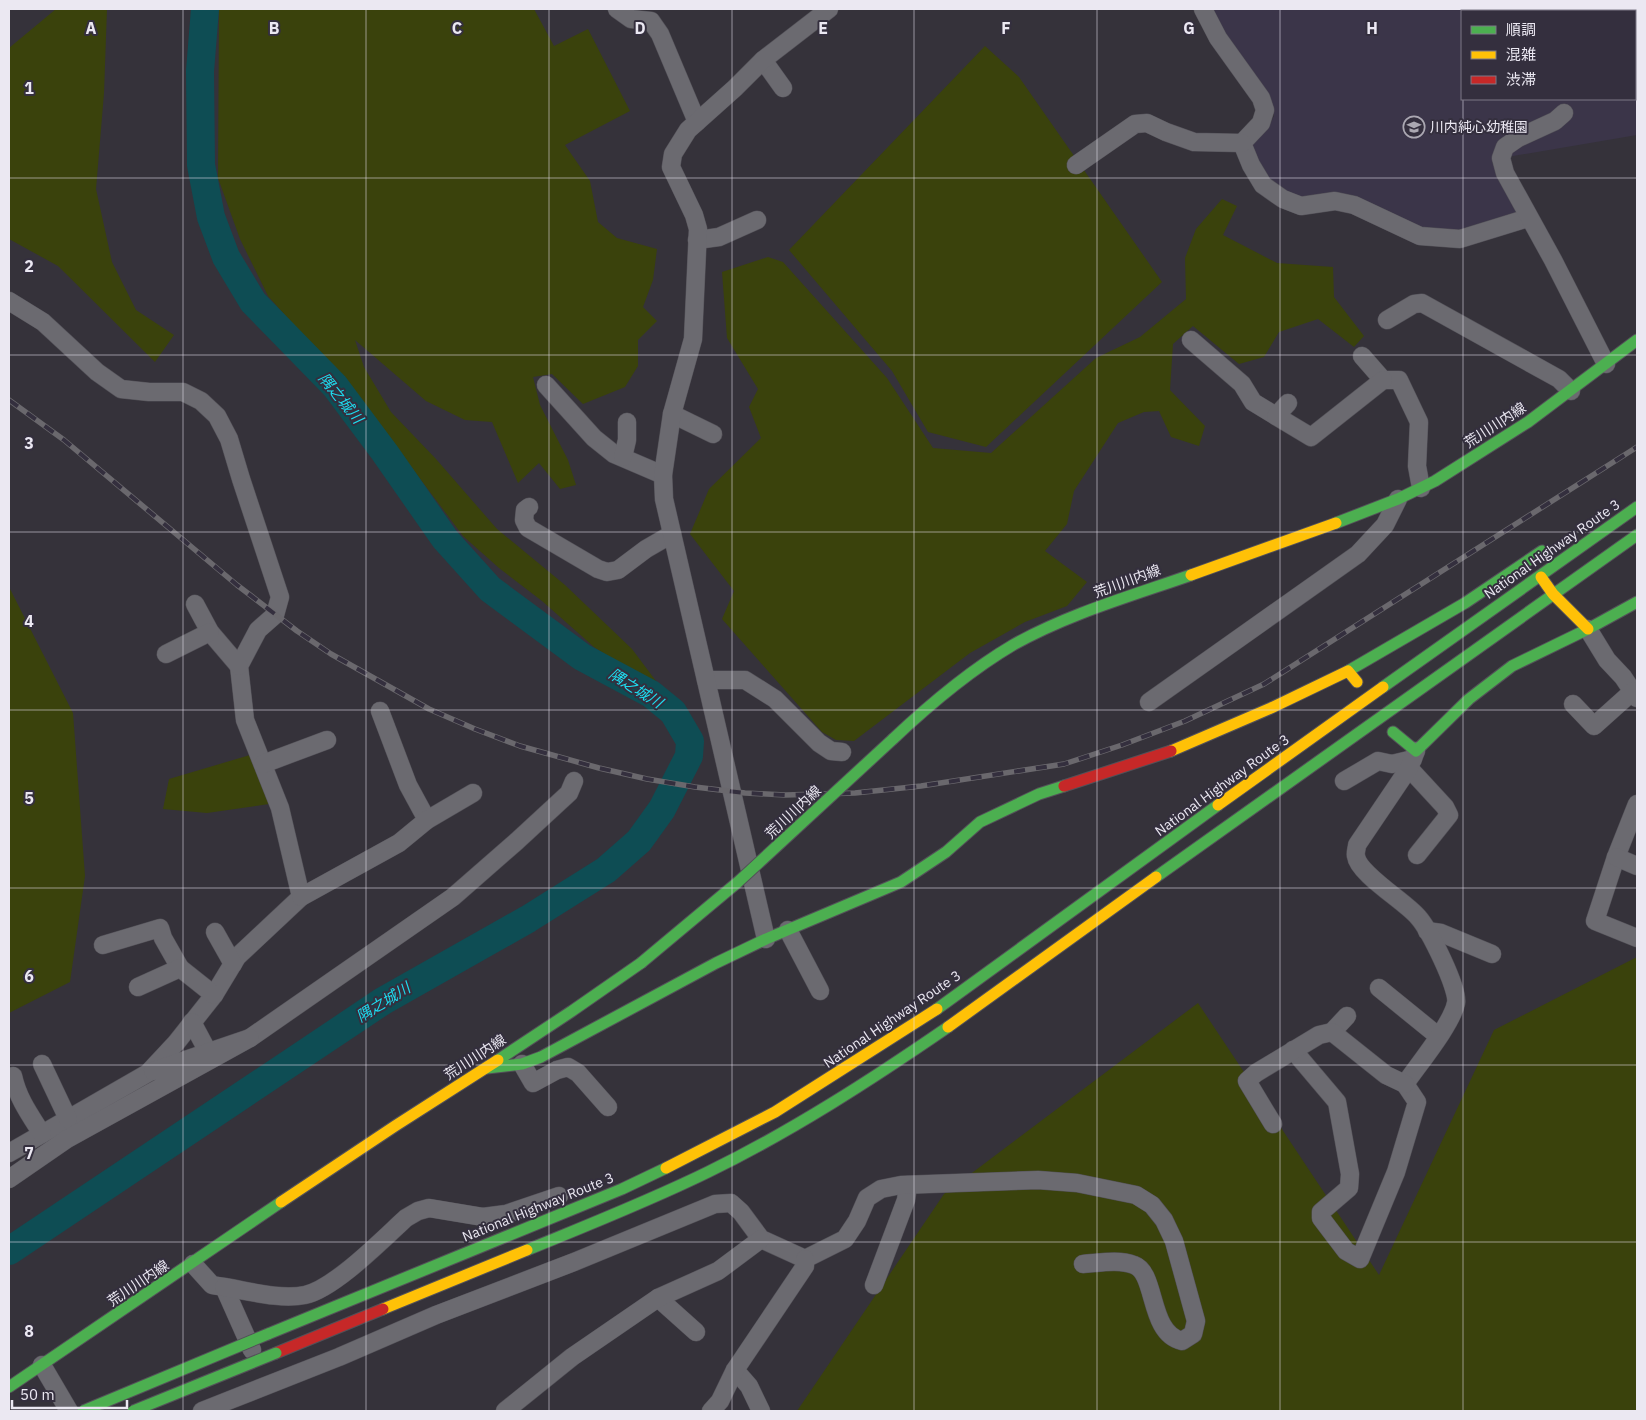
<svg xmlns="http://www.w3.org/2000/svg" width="1646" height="1420" font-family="'IBM Plex Sans','Noto Sans JP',sans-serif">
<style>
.built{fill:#3b3549;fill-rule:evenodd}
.green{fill:#3a420c}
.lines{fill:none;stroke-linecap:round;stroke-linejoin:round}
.river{stroke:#0e4d54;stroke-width:28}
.street-casing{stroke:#535158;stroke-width:19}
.fast-casing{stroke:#535158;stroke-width:13}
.slow-casing{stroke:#535158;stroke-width:13}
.jam-casing{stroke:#535158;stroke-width:13}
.street{stroke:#6b6a70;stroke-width:18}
.fast{stroke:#4caf50;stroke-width:11}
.slow{stroke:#ffc107;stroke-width:11}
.jam{stroke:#c62828;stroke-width:11}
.rail-casing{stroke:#6a686d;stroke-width:5.5}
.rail{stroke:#342f3e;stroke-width:4;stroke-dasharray:11;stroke-linecap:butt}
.fast-bridge-casing{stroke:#535158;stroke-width:13;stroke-linecap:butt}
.fast-bridge{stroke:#4caf50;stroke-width:11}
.grid{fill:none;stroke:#ebe8f2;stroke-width:1;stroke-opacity:0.55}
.labels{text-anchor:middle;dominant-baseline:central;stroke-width:4;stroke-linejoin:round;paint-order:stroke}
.poi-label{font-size:14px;fill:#ebe8f2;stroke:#342f3e;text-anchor:start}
.street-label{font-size:14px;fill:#ebe8f2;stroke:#342f3e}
.water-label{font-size:15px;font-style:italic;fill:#1ddcef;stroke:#342f3e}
.grid-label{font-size:16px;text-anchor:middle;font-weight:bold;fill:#ebe8f2;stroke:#342f3e;stroke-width:4;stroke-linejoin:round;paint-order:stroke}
</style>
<rect width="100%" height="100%" fill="#35323a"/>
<path class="built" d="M 1210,9 L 1637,9 L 1637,135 L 1513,156 L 1492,162 L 1516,212 L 1515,216 L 1472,230 L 1435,232 L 1305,200 L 1276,186 L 1263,173 L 1251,147 L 1256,137 L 1269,126 L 1274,116 L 1273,104 L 1266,90 L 1226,36 ZM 1462,11 L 1635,11 L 1635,99 L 1462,99 Z"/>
<g class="green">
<polygon points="56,9 107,9 104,93 96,189 112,262 136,310 174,335 155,362 58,266 9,239 9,48"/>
<polygon points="219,9 534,9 554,46 588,29 630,111 565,145 590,181 598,222 617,238 657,249 653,280 643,307 657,321 638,340 638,366 625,387 583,404 552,374 533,377 540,405 568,460 576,485 560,489 539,463 518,483 492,422 465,420 426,401 355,340 364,367 391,412 436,459 497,529 565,585 632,649 665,693 594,647 542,601 499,568 463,536 382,428 317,351 268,296 240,239 218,178"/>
<polygon points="985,46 1019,77 1162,282 986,447 928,432 892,371 789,250"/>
<polygon points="1222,199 1237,206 1223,235 1277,263 1333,267 1334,297 1364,336 1354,347 1318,319 1279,332 1264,357 1239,364 1193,326 1173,344 1170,390 1205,426 1199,446 1171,437 1159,411 1144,412 1118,423 1074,491 1067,524 1045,551 1087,582 1067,606 1025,622 970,653 854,741 836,740 822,732 722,619 734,591 690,534 709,489 761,438 749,407 758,389 727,338 722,272 768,257 783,262 887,378 933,448 991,453 1096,358 1140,337 1186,299 1185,258 1196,229"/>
<polygon points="9,587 73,713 85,876 70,982 9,1013"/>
<polygon points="250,755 269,804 207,813 163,809 169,779"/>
<polygon points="1637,957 1637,1411 797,1411 944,1194 1198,1003 1379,1275 1494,1030"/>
</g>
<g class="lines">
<polyline class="river" points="9,1251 383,1001 528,919 606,870 639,841 662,809 689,756 690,741 673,712 651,694 582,657 490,589 445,539 385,453 335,386 253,302 226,257 211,217 201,165 200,71 205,9"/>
<g class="street-casing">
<g id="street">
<polyline points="617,9 631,19 651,21 660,34 697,122"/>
<polyline points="1203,9 1218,38 1261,98 1265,110 1261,123 1242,143 1251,165 1263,185 1283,199 1301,206 1335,201 1354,205 1420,236 1460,239 1528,218"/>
<polyline points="763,60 783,88"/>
<polyline points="1564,113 1555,121 1518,138 1505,147 1501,158 1505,173 1553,260 1606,364"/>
<polyline points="1076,165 1135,124 1147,123 1166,132 1194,142 1242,143"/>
<polyline points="697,240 719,237 757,220"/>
<polyline points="9,301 43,322 97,372 121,389 149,392 183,392 201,401 217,416 229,439 241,479 280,597 275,615 258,630 239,666 245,720 280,808 301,897 237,957 214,995 176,1043 148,1073 9,1153"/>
<polyline points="1387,320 1414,304 1422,303 1559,379 1571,391"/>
<polyline points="1191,340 1242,384 1253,402 1276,416"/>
<polyline points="1362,356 1383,380 1399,380 1419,422 1417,466 1421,488"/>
<polyline points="546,385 594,438 614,454 663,475"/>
<polyline points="1288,403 1276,416 1311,437 1383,380"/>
<polyline points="672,414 713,434"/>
<polyline points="623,457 627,440 627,422"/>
<polyline points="529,507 525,510 524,520 528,528 598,569 607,572 618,570 646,549 672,534"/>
<polyline points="195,604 210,632 239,666"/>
<polyline points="1588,629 1607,660 1623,677 1637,698"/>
<polyline points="166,654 210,632"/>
<polyline points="706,680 745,680 775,699 819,743 831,751 842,752"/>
<polyline points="1149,702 1358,554 1385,525 1398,499"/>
<polyline points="1573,704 1594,726 1633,691"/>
<polyline points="380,711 408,785 427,820"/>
<polyline points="263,764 327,740"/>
<polyline points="1409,768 1445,807 1449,815 1417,855"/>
<polyline points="1344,781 1378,761 1392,764 1413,759"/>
<polyline points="1637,804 1616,857 1595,921 1637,938"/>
<polyline points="1616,857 1637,866"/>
<polyline points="301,897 399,843 427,820 473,793"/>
<polyline points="788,930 820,991"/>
<polyline points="1427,931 1441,933 1492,954"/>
<polyline points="215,932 233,964"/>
<polyline points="766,939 664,499 663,475 672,414 693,339 698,229 694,215 671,167 673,154 688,130 735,88 763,60 829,9"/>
<polyline points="103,945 160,928 163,938 180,968"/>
<polyline points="138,987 180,968 214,995"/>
<polyline points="1379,988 1438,1036"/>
<polyline points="192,1022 208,1052"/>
<polyline points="1332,1032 1347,1016"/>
<polyline points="250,1038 453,897 517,841 569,793 574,781"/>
<path d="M 1293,1050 L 1337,1102 L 1350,1174 L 1349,1188 L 1321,1212 L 1321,1218 L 1346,1251 L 1360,1259 L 1396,1172 L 1417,1102 L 1405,1084 C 1418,1065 1452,1024 1456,1003 C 1459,989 1429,929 1418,917 C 1406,902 1358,874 1356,856 C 1355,853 1357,848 1357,845 L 1409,768 L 1416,751"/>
<polyline points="42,1064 68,1119"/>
<polyline points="522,1064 533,1083 557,1070 568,1067 578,1073 608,1107"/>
<path d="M 13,1076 C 18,1099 30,1115 42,1134"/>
<polyline points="1273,1124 1247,1081 1256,1073 1319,1035 1332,1032 1386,1075 1405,1084"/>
<polyline points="9,1179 67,1139 250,1038 153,1071"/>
<polyline points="193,1264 212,1285 224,1287 252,1350"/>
<polyline points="874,1285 906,1200 908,1185"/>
<path d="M 224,1287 C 249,1291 280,1300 305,1295 C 334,1289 383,1239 406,1218 L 418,1211 L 429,1208 L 483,1217 L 506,1214 L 559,1196"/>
<polyline points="658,1298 696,1332"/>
<polyline points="42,1365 69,1411"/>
<polyline points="735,1370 749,1386 761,1411"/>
<path d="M 202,1411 L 339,1357 L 436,1315 L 574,1262 L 715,1204 L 731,1203 L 741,1212 L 761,1239 L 805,1259 L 845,1239 L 857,1221 L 867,1198 L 881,1189 L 901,1185 L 1038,1180 L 1077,1183 L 1136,1195 L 1152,1205 L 1164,1220 L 1174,1241 L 1196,1321 L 1193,1334 L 1182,1341 C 1148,1333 1157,1273 1134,1265 C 1119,1259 1099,1263 1083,1264"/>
<polyline points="505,1411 572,1357 658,1298 718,1271 761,1239"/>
<polyline points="711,1411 720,1401 735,1370 805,1266 805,1259"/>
</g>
</g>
<g class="fast-casing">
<g id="fast">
<polyline points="1336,523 1398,499 1435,481 1528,422 1637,340"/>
<polyline points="1348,671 1465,603 1542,551"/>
<polyline points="1383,687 1637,507"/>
<polyline points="1393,732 1416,751 1469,699 1512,666 1588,629 1637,602"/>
<path d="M 893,739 C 930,704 969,671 1013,645 C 1068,614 1131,596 1191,575"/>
<polyline points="1156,877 1637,535"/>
<polyline points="937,1009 1218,805"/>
<polyline points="498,1060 572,1011 641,963"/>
<polyline points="487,1068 522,1064 541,1057 716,963 766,939 901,882 946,852 980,822 1039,794 1064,786"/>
<path d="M 527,1250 C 588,1225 649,1201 708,1172 C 792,1131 871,1080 948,1027"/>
<polyline points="268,1334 622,1189 666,1168"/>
<polyline points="9,1387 281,1202"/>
</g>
</g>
<g class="slow-casing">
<g id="slow">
<polyline points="1191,575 1336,523"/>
<polyline points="1541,577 1553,594 1588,629"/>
<polyline points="1171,751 1271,708 1348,671 1357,682"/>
<polyline points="1218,805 1383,687"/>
<polyline points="948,1027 1156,877"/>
<polyline points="666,1168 775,1112 937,1009"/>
<polyline points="281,1202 395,1126 498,1060"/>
<polyline points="383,1309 527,1250"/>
</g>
</g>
<g class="jam-casing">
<g id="jam">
<polyline points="1064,786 1171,751"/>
<polyline points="276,1353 383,1309"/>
</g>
</g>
<use href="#street" class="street"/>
<use href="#fast" class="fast"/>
<use href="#slow" class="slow"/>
<use href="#jam" class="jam"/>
<g class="rail-casing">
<polyline id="rail" points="9,400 64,440 237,585 297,631 331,654 429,709 475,729 520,746 599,768 647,779 695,787 745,793 785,795 855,793 921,786 1064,764 1122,745 1185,721 1264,684 1637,447"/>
</g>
<use href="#rail" class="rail"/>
<g class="fast-bridge-casing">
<g id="fast-bridge">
<polyline points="641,963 738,882 893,739"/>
<polyline points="83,1411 268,1334"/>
<polyline points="133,1411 276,1353"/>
</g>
</g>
<use href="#fast-bridge" class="fast-bridge"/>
</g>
<path class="grid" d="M 183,9 L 183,1411M 366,9 L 366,1411M 549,9 L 549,1411M 732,9 L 732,1411M 914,9 L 914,1411M 1097,9 L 1097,1411M 1280,9 L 1280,1411M 1463,9 L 1463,11M 1463,99 L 1463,1411M 9,178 L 1637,178M 9,355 L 1637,355M 9,532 L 1637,532M 9,710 L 1637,710M 9,888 L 1637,888M 9,1065 L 1637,1065M 9,1242 L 1637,1242"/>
<defs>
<g id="school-ring" transform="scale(1.125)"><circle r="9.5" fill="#342f3e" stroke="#aba8b2" stroke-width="1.5"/><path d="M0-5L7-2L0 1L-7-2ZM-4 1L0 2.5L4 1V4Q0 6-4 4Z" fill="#aba8b2"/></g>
</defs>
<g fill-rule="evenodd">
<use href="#school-ring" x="1414" y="127"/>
</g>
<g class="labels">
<g class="poi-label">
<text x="1430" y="127">川内純心幼稚園</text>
</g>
<g class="street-label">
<text transform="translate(1495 425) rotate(-33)">荒川川内線</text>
<text transform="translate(1552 549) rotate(-35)">National Highway Route 3</text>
<text transform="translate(1127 581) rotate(-20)">荒川川内線</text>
<text transform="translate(1222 785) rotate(-36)">National Highway Route 3</text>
<text transform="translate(793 812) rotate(-43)">荒川川内線</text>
<text transform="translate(892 1019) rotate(-34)">National Highway Route 3</text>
<text transform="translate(475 1057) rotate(-33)">荒川川内線</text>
<text transform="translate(538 1207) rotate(-22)">National Highway Route 3</text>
<text transform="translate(138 1283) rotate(-34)">荒川川内線</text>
</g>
<g class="water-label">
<text transform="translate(341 398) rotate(51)">隅之城川</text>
<text transform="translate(636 688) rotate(32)">隅之城川</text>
<text transform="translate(383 1002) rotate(-32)">隅之城川</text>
</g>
</g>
<g class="grid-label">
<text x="91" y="34">A</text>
<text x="274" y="34">B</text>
<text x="457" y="34">C</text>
<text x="640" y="34">D</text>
<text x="823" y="34">E</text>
<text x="1006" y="34">F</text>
<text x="1189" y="34">G</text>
<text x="1372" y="34">H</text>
<text x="29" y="94">1</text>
<text x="29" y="272">2</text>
<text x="29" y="449">3</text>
<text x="29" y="627">4</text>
<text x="29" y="804">5</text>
<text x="29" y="982">6</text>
<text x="29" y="1159">7</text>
<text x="29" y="1337">8</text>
</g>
<rect width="1646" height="1420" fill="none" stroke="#ebe8f2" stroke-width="20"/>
<rect x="1461" y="10" width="175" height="90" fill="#342f3e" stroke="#7d7986"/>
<rect x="1471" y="26" width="25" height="8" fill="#4caf50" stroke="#7d7986"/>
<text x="1506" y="35" font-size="15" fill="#ebe8f2">順調</text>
<rect x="1471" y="51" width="25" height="8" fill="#ffc107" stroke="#7d7986"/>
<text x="1506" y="60" font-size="15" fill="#ebe8f2">混雑</text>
<rect x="1471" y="76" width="25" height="8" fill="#c62828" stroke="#7d7986"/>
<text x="1506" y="85" font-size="15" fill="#ebe8f2">渋滞</text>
<path d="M12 1400v8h115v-8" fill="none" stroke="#ebe8f2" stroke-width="2.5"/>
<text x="20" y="1400" font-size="15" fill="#ebe8f2" stroke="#342f3e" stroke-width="4" paint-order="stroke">50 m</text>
</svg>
